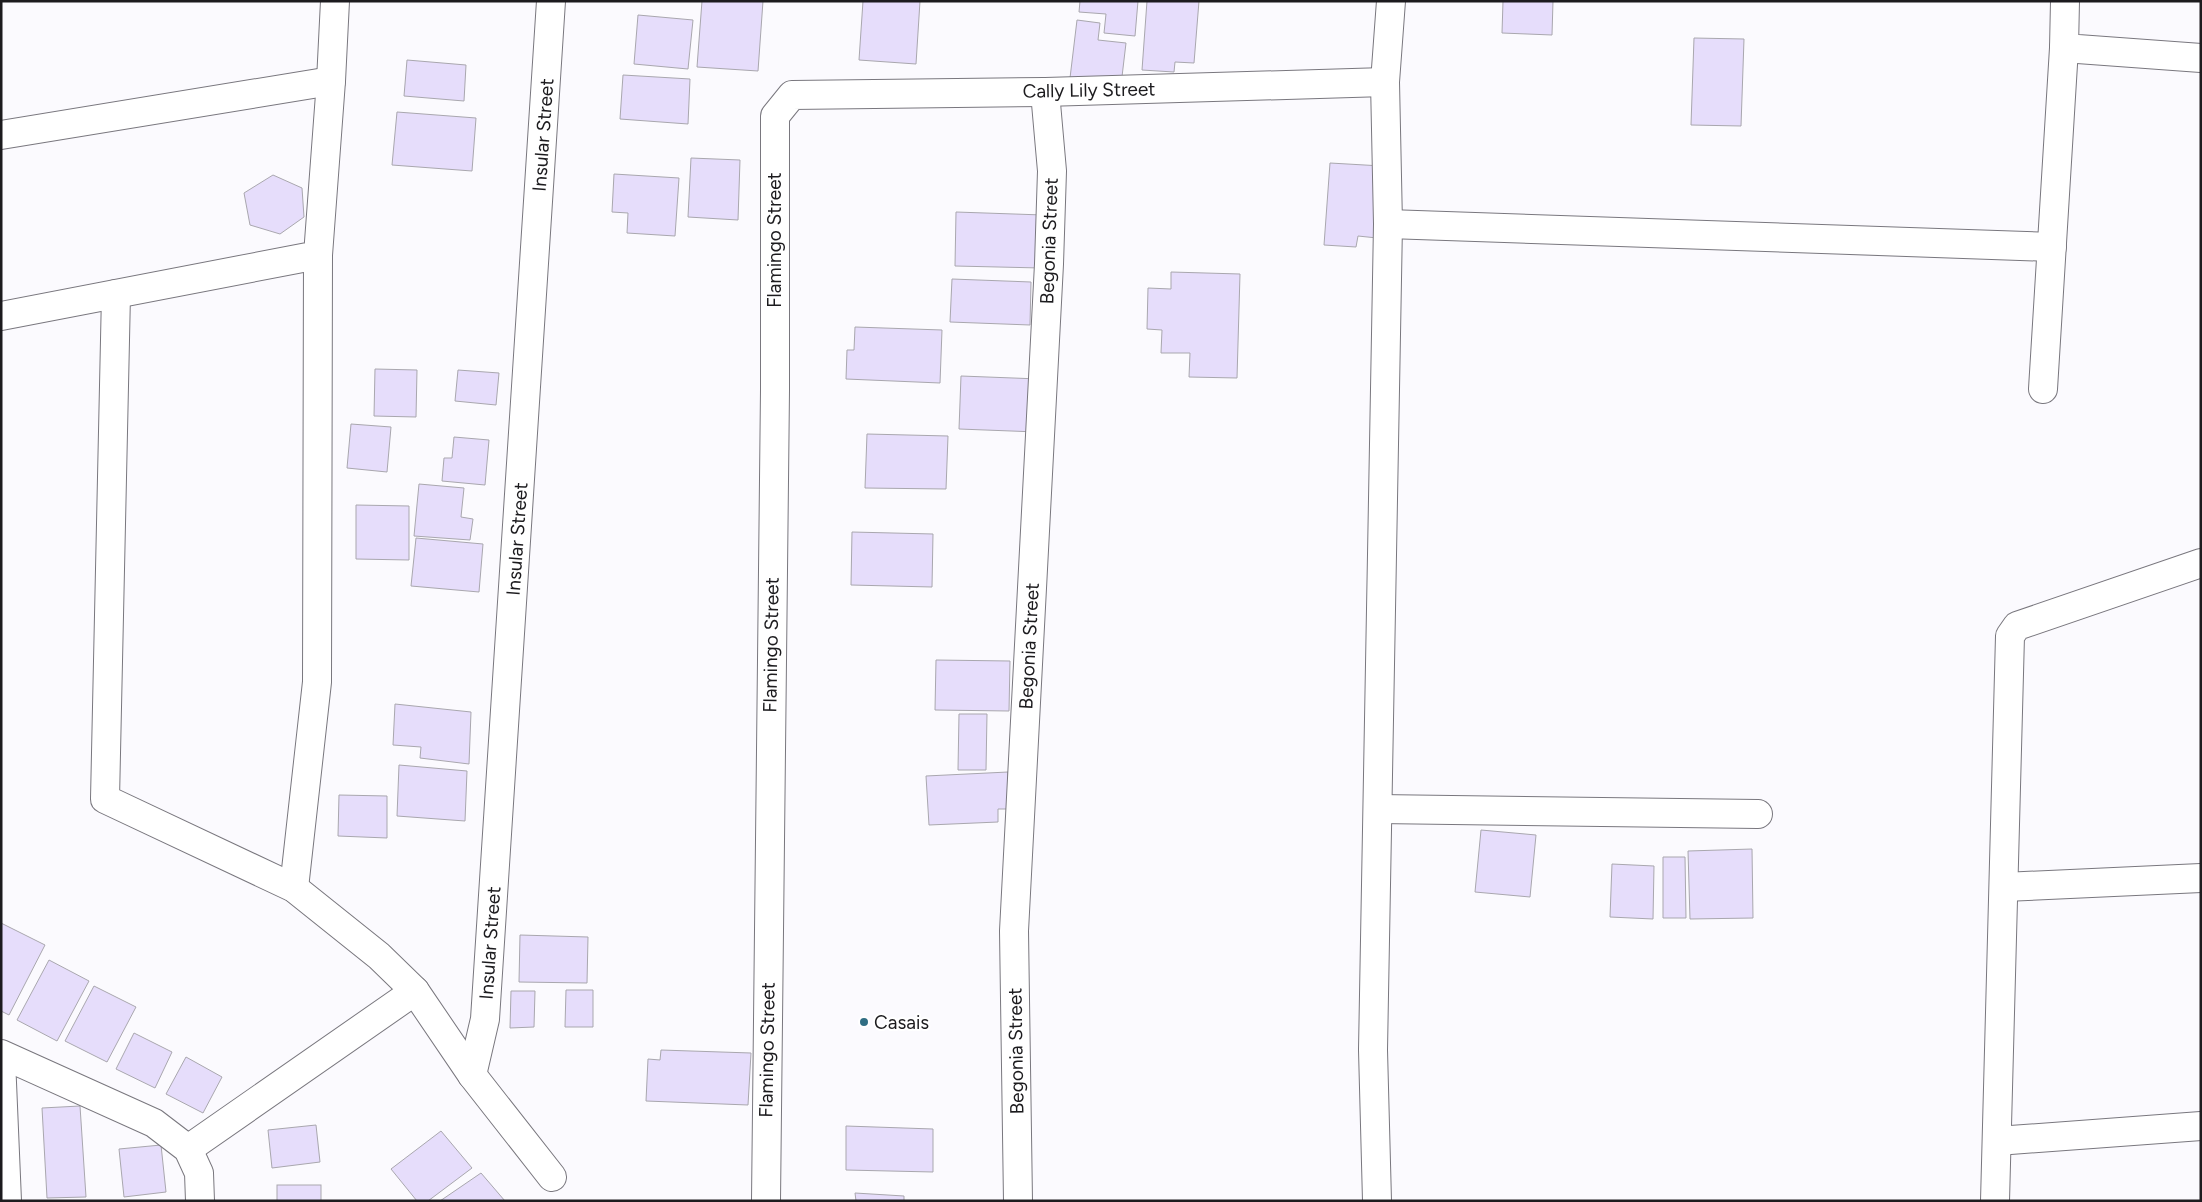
<svg xmlns="http://www.w3.org/2000/svg" width="2202" height="1202" font-family="Figtree,sans-serif">
<style>
.building{fill:#e6ddfb;stroke:#a9a7ae}
.lines{fill:none;stroke-linecap:round;stroke-linejoin:round}
.minor-casing{stroke:#79777e;stroke-width:30}
.minor{stroke:#fff;stroke-width:28}
.poi-dot{fill:#2f6d83;stroke:#fff;stroke-width:2}
.labels{text-anchor:middle;dominant-baseline:central;stroke-width:4;stroke-linejoin:round;paint-order:stroke}
.street-label{font-size:19px;fill:#1c1b1e;stroke:#fff}
.poi-label{font-size:19px;fill:#1c1b1e;stroke:#fff;text-anchor:start}
</style>
<rect width="100%" height="100%" fill="#fbfafe"/>
<g class="building">
<polygon points="702,1 763,1 758,71 697,67"/>
<polygon points="863,1 920,1 916,64 859,60"/>
<polygon points="1080,1 1138,1 1135,36 1104,33 1106,14 1079,12"/>
<polygon points="1147,1 1199,1 1194,63 1175,62 1174,72 1142,70"/>
<polygon points="1503,1 1553,1 1552,35 1502,33"/>
<polygon points="638,15 693,20 688,69 634,64"/>
<polygon points="1077,20 1100,23 1098,40 1126,43 1121,85 1070,78"/>
<polygon points="1694,38 1744,39 1741,126 1691,125"/>
<polygon points="407,60 466,65 464,101 404,96"/>
<polygon points="623,75 690,79 688,124 620,119"/>
<polygon points="397,112 476,118 472,171 392,165"/>
<polygon points="691,158 740,160 738,220 688,217"/>
<polygon points="1330,163 1382,166 1377,238 1358,236 1356,247 1324,245"/>
<polygon points="614,174 679,178 675,236 627,233 628,213 612,212"/>
<polygon points="273,175 302,188 304,217 280,234 250,225 244,193"/>
<polygon points="956,212 1043,215 1041,268 955,266"/>
<polygon points="1171,272 1240,274 1237,378 1189,377 1190,353 1161,353 1162,330 1147,329 1148,288 1171,289"/>
<polygon points="952,279 1031,282 1030,325 950,322"/>
<polygon points="855,327 942,330 940,383 846,379 847,350 854,350"/>
<polygon points="375,369 417,370 416,417 374,416"/>
<polygon points="458,370 499,373 496,405 455,401"/>
<polygon points="961,376 1039,379 1037,432 959,429"/>
<polygon points="351,424 391,427 387,472 347,468"/>
<polygon points="867,434 948,436 946,489 865,488"/>
<polygon points="454,437 489,440 485,485 442,481 444,458 452,458"/>
<polygon points="419,484 464,488 461,517 473,519 470,540 414,536"/>
<polygon points="356,505 409,506 409,560 356,559"/>
<polygon points="852,532 933,534 932,587 851,585"/>
<polygon points="416,538 483,544 479,592 411,586"/>
<polygon points="936,660 1010,661 1009,711 935,710"/>
<polygon points="395,704 471,712 469,764 420,758 421,747 393,745"/>
<polygon points="959,714 987,714 986,770 958,770"/>
<polygon points="399,765 467,771 465,821 397,816"/>
<polygon points="1008,772 1009,809 998,809 998,822 929,825 926,776"/>
<polygon points="339,795 387,796 387,838 338,836"/>
<polygon points="1481,830 1536,835 1530,897 1475,892"/>
<polygon points="1752,849 1753,918 1690,919 1688,851"/>
<polygon points="1663,857 1685,857 1686,918 1663,918"/>
<polygon points="1612,864 1654,866 1653,919 1610,917"/>
<polygon points="1,923 45,945 9,1015 1,1011"/>
<polygon points="520,935 588,937 587,983 519,982"/>
<polygon points="49,960 89,981 57,1041 17,1020"/>
<polygon points="94,986 136,1007 107,1062 65,1041"/>
<polygon points="566,990 593,990 593,1027 565,1027"/>
<polygon points="511,991 535,991 534,1027 510,1028"/>
<polygon points="134,1033 172,1052 155,1088 116,1069"/>
<polygon points="661,1050 751,1053 748,1105 646,1101 648,1059 660,1060"/>
<polygon points="186,1057 222,1077 203,1113 166,1094"/>
<polygon points="80,1106 86,1197 47,1198 42,1108"/>
<polygon points="316,1125 320,1162 272,1168 268,1130"/>
<polygon points="846,1126 933,1129 933,1172 846,1170"/>
<polygon points="441,1131 472,1168 428,1201 417,1201 391,1169"/>
<polygon points="161,1145 166,1192 124,1197 119,1149"/>
<polygon points="481,1173 505,1201 440,1201"/>
<rect x="277" y="1185" width="44" height="16"/>
<polygon points="855,1193 904,1196 904,1201 856,1201"/>
</g>
<g class="lines">
<g class="minor-casing">
<g id="minor">
<polyline points="2065,1 2064,48 2201,58"/>
<polyline points="1,135 331,81"/>
<polyline points="1388,224 2052,247"/>
<polyline points="116,294 105,799 294,888 379,956 415,991 472,1075 552,1177"/>
<polyline points="1,316 318,255 331,81 335,1"/>
<polyline points="2043,389 2064,48"/>
<polyline points="1378,809 1758,814"/>
<polyline points="2004,887 2201,878"/>
<polyline points="294,888 317,682 318,255"/>
<polyline points="1,1054 154,1123 188,1149 199,1173 200,1201"/>
<polyline points="1,1059 7,1201"/>
<polyline points="472,1075 485,1019 551,1"/>
<polyline points="1997,1141 2201,1126"/>
<polyline points="188,1149 415,991"/>
<polyline points="766,1201 775,390 775,116 792,95 1045,92 1385,82"/>
<polyline points="1018,1201 1014,931 1049,264 1052,171 1045,92"/>
<polyline points="1377,1201 1373,1050 1388,224 1385,82 1391,1"/>
<polyline points="1995,1201 2010,636 2017,626 2201,563"/>
</g>
</g>
<use href="#minor" class="minor"/>
</g>
<circle class="poi-dot" cx="864" cy="1022" r="5"/>
<g class="labels">
<g class="street-label">
<text transform="translate(1089 90) rotate(-1)">Cally Lily Street</text>
<text transform="translate(543 135) rotate(-86)">Insular Street</text>
<text transform="translate(774 240) rotate(-90)">Flamingo Street</text>
<text transform="translate(1049 241) rotate(-88)">Begonia Street</text>
<text transform="translate(517 539) rotate(-86)">Insular Street</text>
<text transform="translate(771 645) rotate(-89)">Flamingo Street</text>
<text transform="translate(1029 646) rotate(-87)">Begonia Street</text>
<text transform="translate(490 943) rotate(-86)">Insular Street</text>
<text transform="translate(767 1050) rotate(-89)">Flamingo Street</text>
<text transform="translate(1016 1051) rotate(-91)">Begonia Street</text>
</g>
<g class="poi-label">
<text x="874" y="1022">Casais</text>
</g>
</g>
<rect width="2202" height="1202" fill="none" stroke="#1c1b1e" stroke-width="5"/>
</svg>
